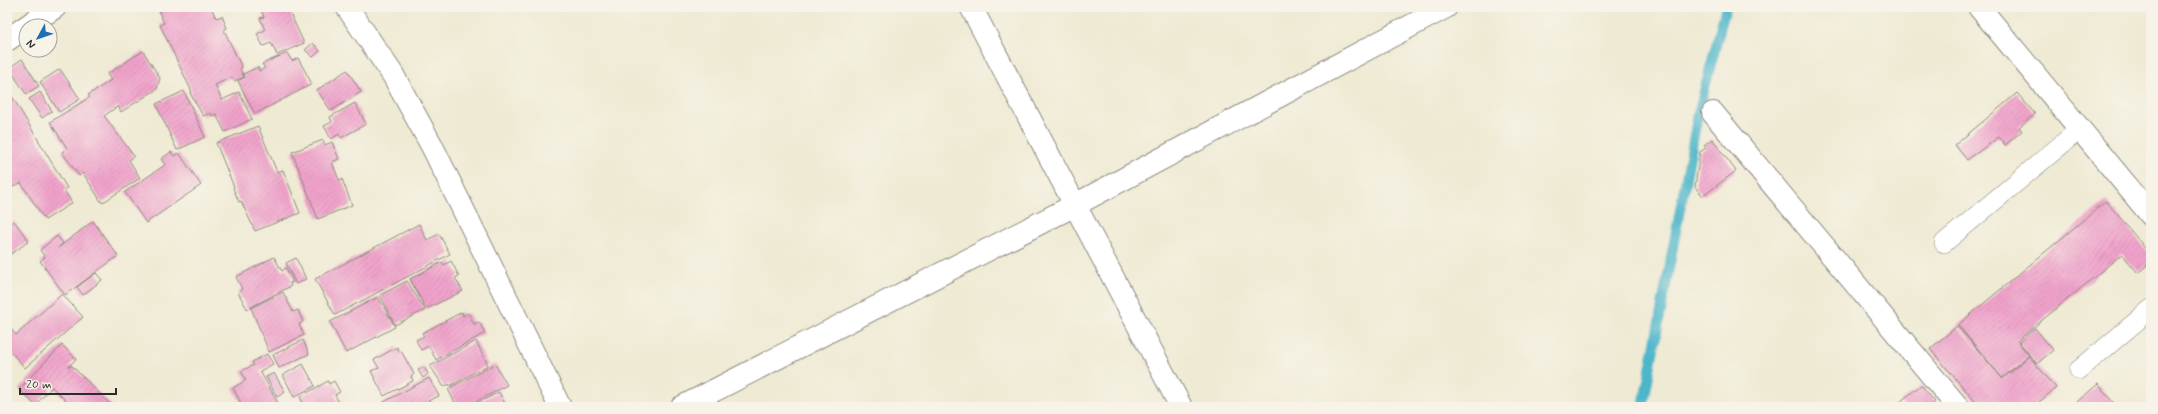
<svg xmlns="http://www.w3.org/2000/svg" width="2158" height="414" font-family="Mynerve,sans-serif">
<style>
.lines{fill:none;stroke-linecap:round;stroke-linejoin:round}
.stream{stroke:#4db6cb;stroke-width:10}
.building{fill:url(#building-hatch)}
.service-casing{stroke:#8d8a7f;stroke-width:20}
.minor-casing{stroke:#8d8a7f;stroke-width:24}
.service{stroke:#fff;stroke-width:19}
.minor{stroke:#fff;stroke-width:22}
</style>
<defs>
<pattern id="building-hatch" width="6" height="6" patternUnits="userSpaceOnUse"><rect width="6" height="6" fill="#f0a3cb"/><path d="M-1 1l2-2M0 6l6-6M5 7l2-2" fill="none" stroke="#ce8cae"/></pattern>
</defs>
<rect width="100%" height="100%" fill="#f7f3e8"/>
<filter id="ink" filterUnits="userSpaceOnUse"><feTurbulence type="fractalNoise" baseFrequency=".025" numOctaves="2"/><feDisplacementMap in="SourceGraphic" scale="8" xChannelSelector="R" yChannelSelector="G"/><feConvolveMatrix kernelMatrix="1 2 1 2 8 2 1 2 1" color-interpolation-filters="sRGB"/></filter>
<filter id="wash" filterUnits="userSpaceOnUse"><feTurbulence type="fractalNoise" baseFrequency=".012" numOctaves="4" result="noise"/><feDisplacementMap in="SourceGraphic" scale="16" xChannelSelector="R" yChannelSelector="G"/><feGaussianBlur stdDeviation="0.9" result="paint"/><feColorMatrix in="noise" values="0 0 0 0 0 0 0 0 0 0 0 0 0 0 0 0 0 1.4 0 .05"/><feComposite in="paint" operator="in"/></filter>
<g filter="url(#wash)">
<rect width="100%" height="100%" fill="#efead3"/>
<g class="lines">
<polyline class="stream" points="1643,407 1698,114 1726,7"/>
</g>
<g id="blocks">
<g class="building">
<polygon points="162,7 211,7 216,18 222,16 227,28 224,30 242,68 240,69 244,77 234,81 232,77 215,85 222,100 239,92 252,119 225,132 216,114 212,116 211,113 203,116 190,93 192,92 160,25 164,23 159,12 163,10"/>
<polygon points="260,7 287,7 304,43 277,55 271,43 263,46 257,34 265,30 260,18 264,17"/>
<polygon points="313,43 320,51 313,57 305,50"/>
<polygon points="143,51 160,78 157,89 121,112 118,106 104,116 134,156 129,160 140,178 102,203 83,173 79,176 62,152 67,148 50,122 90,97 88,95 111,80 107,74"/>
<polygon points="287,53 292,61 298,58 312,84 255,114 238,81 245,77 243,74 258,67 259,71 265,68 262,64"/>
<polygon points="22,59 39,86 26,94 9,68"/>
<polygon points="60,69 80,99 59,112 40,82"/>
<polygon points="347,70 361,92 331,111 317,90"/>
<polygon points="7,88 67,188 64,190 72,203 45,220 21,183 13,187 7,177"/>
<polygon points="184,91 205,137 177,150 156,104"/>
<polygon points="40,92 52,111 42,118 29,99"/>
<polygon points="2017,93 2035,114 2019,127 2022,131 2005,145 1999,137 1967,160 1955,145"/>
<polygon points="355,103 366,124 341,138 339,134 331,139 324,126 332,122 330,117"/>
<polygon points="258,126 277,172 283,170 300,213 255,231 241,201 239,202 233,188 234,187 216,143"/>
<polygon points="1712,139 1736,171 1703,196 1695,187 1700,152 1706,148 1704,145"/>
<polygon points="323,140 325,145 332,142 339,159 332,162 339,180 342,179 352,205 318,219 292,152"/>
<polygon points="171,152 174,156 179,153 201,185 146,223 125,192 165,165 161,159"/>
<polygon points="2106,201 2151,255 2151,262 2138,273 2122,254 2017,341 2029,355 2002,378 1958,325"/>
<polygon points="14,221 29,241 7,257 7,226"/>
<polygon points="93,221 118,256 65,295 40,261 45,257 40,250 57,236 63,243 58,248"/>
<polygon points="419,224 427,240 439,234 450,254 335,315 315,279"/>
<polygon points="274,257 282,271 286,268 293,282 290,283 291,286 247,309 238,292 242,289 236,277"/>
<polygon points="296,258 306,279 296,284 286,263"/>
<polygon points="451,261 459,276 455,278 463,291 426,309 410,279 442,262 444,265"/>
<polygon points="96,273 102,280 83,295 77,287"/>
<polygon points="407,281 425,310 395,325 380,295"/>
<polygon points="283,292 293,312 298,310 303,322 299,324 304,335 269,352 251,308"/>
<polygon points="62,294 83,317 25,368 10,351 7,354 7,324 16,335"/>
<polygon points="378,297 395,327 346,353 330,322"/>
<polygon points="462,312 463,316 468,313 474,324 479,322 485,333 436,360 429,346 421,350 416,340 424,336 422,333"/>
<polygon points="1957,326 2003,379 2029,356 2056,388 2033,407 1980,407 1930,349"/>
<polygon points="2035,328 2053,350 2037,364 2019,342"/>
<polygon points="303,340 309,354 279,368 273,355"/>
<polygon points="476,341 488,365 450,386 449,384 444,387 430,366"/>
<polygon points="62,345 76,359 68,367 72,366 113,407 72,407 52,387 35,405 19,389"/>
<polygon points="397,347 399,352 401,351 414,374 411,376 413,381 384,396 371,371 379,368 374,360"/>
<polygon points="267,354 273,364 260,371 280,407 243,407 233,388 246,380 241,371 254,365 252,362"/>
<polygon points="303,364 315,386 294,397 283,375"/>
<polygon points="495,364 507,385 466,407 457,407 448,389"/>
<polygon points="424,367 428,374 423,378 418,370"/>
<polygon points="274,373 285,392 277,397 266,377"/>
<polygon points="429,378 439,396 428,401 431,407 384,407 382,403"/>
<polygon points="328,381 329,384 334,381 340,392 335,395 341,407 305,407 300,397"/>
<polygon points="2098,384 2117,407 2071,407"/>
<polygon points="1921,385 1935,402 1929,407 1904,407 1900,402"/>
<polygon points="499,392 507,407 469,407"/>
</g>
</g>
</g>
<g filter="url(#ink)">
<use href="#blocks" fill-opacity="0" stroke="#8d8a7f" stroke-width="1"/>
<g class="lines">
<g class="service-casing">
<g id="service">
<polyline points="1944,243 2080,129"/>
<polyline points="2079,370 2151,309"/>
</g>
</g>
<g class="minor-casing">
<g id="minor">
<polyline points="347,7 393,75 432,146 560,407"/>
<polyline points="971,7 1181,407"/>
<polyline points="1979,7 2151,215"/>
<polyline points="7,40 55,7"/>
<polyline points="1713,113 1958,407"/>
<polyline points="682,407 1075,205 1446,7"/>
</g>
</g>
<use href="#service" class="service"/>
<use href="#minor" class="minor"/>
</g>
</g>
<rect width="2158" height="414" fill="none" stroke="#f7f3e8" stroke-width="24"/>
<g transform="translate(38 38) rotate(230)"><circle r="19" fill="#f7f3e8" stroke="#a5a39c"/>
<path d="M0-3L7 15L0 10L-7 15Z" fill="#1f6fb2"/>
<text y="-6" font-size="11" font-weight="bold" text-anchor="middle" fill="#2b2b2b">N</text>
</g>
<path d="M20 388v6h96v-6" fill="none" stroke="#2b2b2b" stroke-width="2"/>
<text x="26" y="388" font-size="12" fill="#2b2b2b" stroke="#f7f3e8" stroke-width="3" paint-order="stroke">20 m</text>
</svg>
